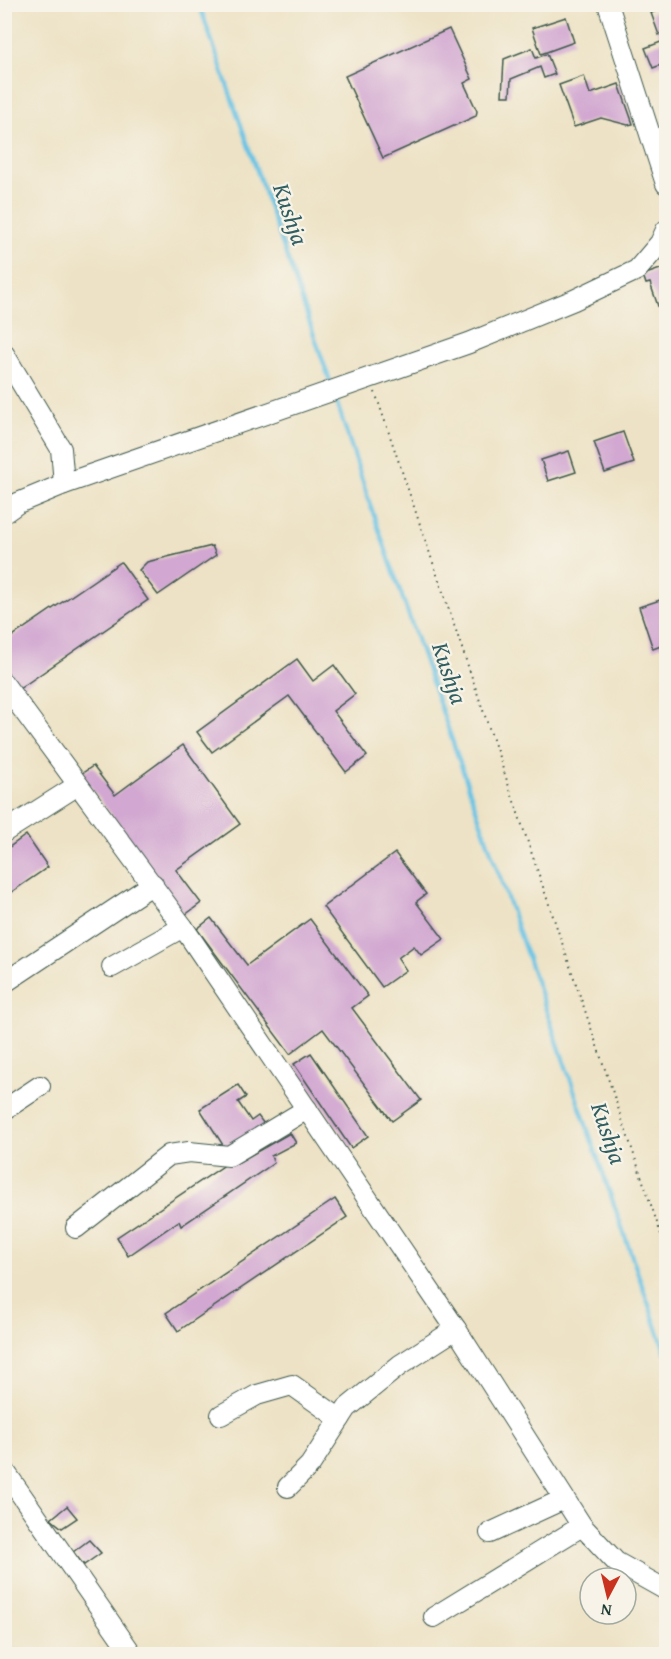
<svg xmlns="http://www.w3.org/2000/svg" width="671" height="1659" font-family="'Gentium Book Plus',serif">
<style>
.lines{fill:none;stroke-linecap:round;stroke-linejoin:round}
.stream{stroke:#66c3e4;stroke-width:4}
.building{fill:#d2a7d1}
.minor-casing{stroke:#3e564a;stroke-width:22}
.path{stroke:#3e564a;stroke-width:2;stroke-dasharray:1.5 4.5;stroke-linecap:butt}
.minor{stroke:#fff;stroke-width:20}
.labels{text-anchor:middle;dominant-baseline:central;stroke-width:4.5;stroke-linejoin:round;paint-order:stroke}
.water-label{font-size:24px;font-style:italic;fill:#315e60;stroke:#f7f3e8}
</style>
<rect width="100%" height="100%" fill="#f7f3e8"/>
<filter id="ink" filterUnits="userSpaceOnUse"><feTurbulence type="fractalNoise" baseFrequency=".0167" numOctaves="2"/><feDisplacementMap in="SourceGraphic" scale="12" xChannelSelector="R" yChannelSelector="G"/><feConvolveMatrix kernelMatrix="1 2 1 2 8 2 1 2 1" color-interpolation-filters="sRGB"/></filter>
<filter id="wash" filterUnits="userSpaceOnUse"><feTurbulence type="fractalNoise" baseFrequency=".008" numOctaves="4" result="noise"/><feDisplacementMap in="SourceGraphic" scale="24" xChannelSelector="R" yChannelSelector="G"/><feGaussianBlur stdDeviation="1.35" result="paint"/><feColorMatrix in="noise" values="0 0 0 0 0 0 0 0 0 0 0 0 0 0 0 0 0 1.4 0 .05"/><feComposite in="paint" operator="in"/></filter>
<g filter="url(#wash)">
<rect width="100%" height="100%" fill="#ede2c5"/>
<g class="lines">
<g class="stream">
<polyline points="199,4 331,384"/>
<polyline points="335,397 372,510 666,1354"/>
</g>
</g>
<g id="blocks">
<g class="building">
<polygon points="664,8 666,28 659,35 651,13"/>
<polygon points="566,17 574,42 541,54 532,28"/>
<polygon points="449,29 472,79 464,83 477,111 476,116 383,158 345,76"/>
<polygon points="666,40 666,63 653,68 645,48"/>
<polygon points="532,48 536,58 547,54 555,74 544,78 540,67 511,79 510,96 502,96 504,59"/>
<polygon points="584,76 590,94 619,84 633,124 628,125 601,118 574,127 559,85"/>
<polygon points="666,267 666,306 659,309 650,283 646,284 643,275"/>
<polygon points="623,432 634,463 605,473 594,442"/>
<polygon points="569,451 576,472 548,481 541,460"/>
<polygon points="212,546 216,555 158,595 139,570 147,562"/>
<polygon points="121,562 148,600 19,689 4,668 4,642"/>
<polygon points="666,598 666,644 653,649 639,607"/>
<polygon points="297,659 313,681 334,665 355,694 333,711 367,756 346,772 289,696 212,752 197,732"/>
<polygon points="183,745 240,824 176,870 201,903 185,915 81,774 93,766 115,795"/>
<polygon points="26,835 48,867 4,897 4,851"/>
<polygon points="395,853 426,894 416,902 444,939 421,955 414,946 398,958 406,970 382,987 323,907"/>
<polygon points="211,918 247,965 310,919 368,996 352,1008 421,1100 392,1121 323,1029 290,1054 197,929"/>
<polygon points="311,1053 368,1136 351,1148 294,1064"/>
<polygon points="238,1085 246,1097 238,1102 251,1121 258,1116 267,1128 228,1153 200,1109"/>
<polygon points="290,1133 296,1143 271,1156 274,1163 181,1226 179,1221 128,1256 117,1237 228,1163 239,1162"/>
<polygon points="335,1199 347,1217 178,1331 166,1313"/>
<polygon points="67,1506 77,1518 62,1528 51,1519"/>
<polygon points="89,1540 101,1553 84,1565 73,1552"/>
</g>
</g>
</g>
<g filter="url(#ink)">
<use href="#blocks" fill-opacity="0" stroke="#3e564a" stroke-width="1.5"/>
<g class="lines">
<g class="minor-casing">
<g id="minor">
<polyline points="608,4 666,184"/>
<polyline points="4,354 61,449 64,484"/>
<polyline points="4,513 18,503 64,484 469,343 574,300 637,270 660,243 666,230"/>
<polyline points="4,684 183,927 456,1329 582,1526 616,1562 666,1590"/>
<polyline points="4,832 78,785"/>
<polyline points="112,967 183,927"/>
<polyline points="4,983 153,884"/>
<polyline points="4,1110 40,1086"/>
<polyline points="76,1228 169,1155 189,1152 229,1156 307,1109"/>
<polyline points="221,1415 257,1395 292,1385 340,1419"/>
<polyline points="4,1470 132,1654"/>
<polyline points="288,1487 310,1465 347,1408 400,1365 456,1329"/>
<polyline points="490,1533 564,1499"/>
<polyline points="434,1617 582,1526"/>
</g>
</g>
<polyline class="path" points="375,392 666,1249"/>
<use href="#minor" class="minor"/>
</g>
</g>
<g class="labels">
<g class="water-label">
<text transform="translate(291 214) rotate(71)">Kushja</text>
<text transform="translate(450 673) rotate(71)">Kushja</text>
<text transform="translate(609 1133) rotate(71)">Kushja</text>
</g>
</g>
<rect width="671" height="1659" fill="none" stroke="#f7f3e8" stroke-width="24"/>
<g transform="translate(608 1596) rotate(187)"><circle r="28" fill="#f7f3e8" stroke="#a1aaa0" stroke-width="1.5"/>
<path d="M0-4.5L10 22L0 15L-10 22Z" fill="#c8321e"/>
<text y="-9" font-size="16" font-weight="bold" text-anchor="middle" fill="#1f3d34">N</text>
</g>
</svg>
